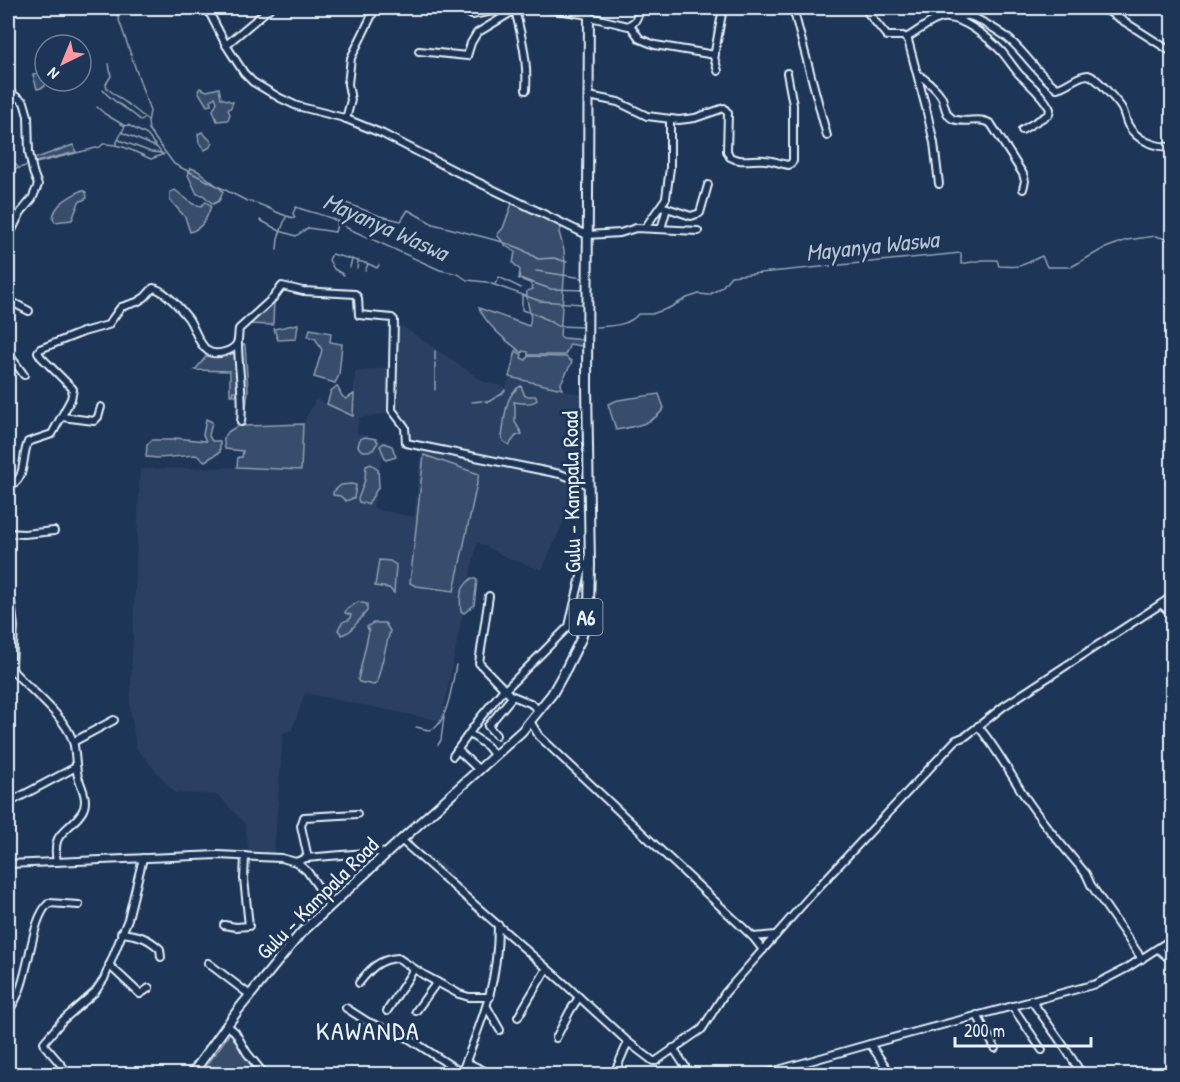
<svg xmlns="http://www.w3.org/2000/svg" width="1180" height="1082" font-family="'Patrick Hand',sans-serif">
<style>
.built{fill:#2a4162}
.green{fill:#374d6c;stroke:#909fb2;stroke-width:1.5}
.lines{fill:none;stroke-linecap:round;stroke-linejoin:round}
.stream{stroke:#95a4b5;stroke-width:1.5}
.minor-casing{stroke:#e8f1f8;stroke-width:10}
.major-casing{stroke:#e8f1f8;stroke-width:12}
.minor{stroke:#1d3557;stroke-width:6}
.major{stroke:#1d3557;stroke-width:8}
.labels{text-anchor:middle;dominant-baseline:central;stroke-width:6;stroke-linejoin:round;paint-order:stroke}
.shield{fill:#1d3557;stroke:#abb9c8;stroke-width:1.5}
.shield-label{font-size:21px;font-weight:bold;fill:#e8f1f8}
.street-label{font-size:22px;fill:#e8f1f8;stroke:#1d3557}
.water-label{font-size:24px;font-style:italic;fill:#b7c4d1;stroke:#1d3557}
.quarter-label{font-size:26px;letter-spacing:1.5px;fill:#e8f1f8;stroke:#1d3557}
</style>
<rect width="100%" height="100%" fill="#1d3557"/>
<filter id="ink" filterUnits="userSpaceOnUse"><feTurbulence type="fractalNoise" baseFrequency=".0167" numOctaves="2"/><feDisplacementMap in="SourceGraphic" scale="12" xChannelSelector="R" yChannelSelector="G"/><feConvolveMatrix kernelMatrix="1 2 1 2 8 2 1 2 1" color-interpolation-filters="sRGB"/></filter>
<g filter="url(#ink)">
<g class="built">
<polygon points="396,322 486,383 489,382 506,388 509,377 587,396 587,481 408,440 407,432 394,412"/>
<polygon points="392,367 390,413 359,418 357,430 357,433 386,442 374,493 376,494 373,507 375,509 414,517 422,448 558,476 587,486 588,513 570,507 542,570 510,559 477,542 441,721 305,693 292,730 283,733 274,854 249,853 245,824 218,795 175,793 136,748 130,706 140,469 260,467 300,470 303,424 316,399 352,416 355,372"/>
<polygon points="420,849 453,872 448,878 417,852"/>
</g>
<g class="green">
<polygon points="41,72 47,83 44,87 37,89 33,75"/>
<polygon points="200,88 207,91 219,88 221,98 233,102 231,107 228,110 230,114 228,120 217,121 213,110 217,102 215,97 211,100 211,105 207,106 198,91"/>
<polygon points="202,132 213,143 210,147 205,150 199,143 198,134"/>
<polygon points="73,145 76,152 32,163 31,160"/>
<polygon points="191,168 198,171 221,189 223,192 219,201 213,204 203,195 197,194 188,175"/>
<path d="M 82,190 L 86,192 L 87,198 L 79,202 L 72,220 L 55,222 L 53,218 C 55,203 70,197 82,190 Z"/>
<path d="M 175,190 L 193,204 L 201,206 L 206,202 L 211,206 C 207,218 203,228 190,232 L 185,217 L 170,200 L 170,192 Z"/>
<path d="M 513,201 L 563,225 L 559,232 L 564,250 L 565,265 L 560,336 L 563,338 L 586,340 L 587,347 L 570,344 L 565,355 L 528,355 L 528,352 L 523,351 L 522,353 C 507,341 487,326 479,308 L 529,326 C 534,315 525,304 527,291 L 533,289 L 530,283 L 519,279 L 520,270 L 513,263 L 515,252 L 506,246 L 497,235 L 503,228 Z"/>
<polygon points="274,298 273,325 248,324"/>
<polygon points="298,324 296,339 278,340 274,329"/>
<polygon points="310,329 331,333 330,342 342,344 339,375 335,383 314,377 322,350 315,338 308,337"/>
<path d="M 238,344 L 245,345 L 248,390 L 244,426 L 303,424 L 301,470 L 237,467 L 238,457 L 242,457 L 243,451 L 225,449 C 221,431 228,433 241,424 Z"/>
<polygon points="230,350 236,356 236,368 241,395 230,395 230,371 195,370 209,353"/>
<polygon points="516,351 522,355 521,358 526,360 528,356 566,357 572,362 561,383 562,389 509,377"/>
<polygon points="337,386 342,396 346,399 354,394 353,416 327,404 331,391"/>
<path d="M 521,386 L 525,396 L 536,396 L 537,400 C 531,405 521,403 514,402 L 515,406 L 515,422 L 522,434 L 516,436 L 509,445 L 503,441 L 502,437 C 505,420 504,394 521,386 Z"/>
<path d="M 659,394 L 664,408 C 654,424 633,427 616,430 L 608,404 L 618,400 Z"/>
<polygon points="206,419 212,422 209,436 212,441 220,441 220,452 205,461 196,455 159,458 146,457 147,445 152,440 174,440 175,438 206,441 203,435"/>
<path d="M 365,437 L 376,439 L 378,442 L 373,450 C 366,451 361,453 358,446 L 360,439 Z"/>
<polygon points="384,443 392,446 396,457 386,460 380,446"/>
<polygon points="424,455 479,474 454,591 416,586 410,583"/>
<polygon points="371,464 378,469 379,486 368,504 359,502 358,499 365,480 366,466"/>
<polygon points="351,484 356,485 354,498 346,501 340,496 333,495 333,492 341,485"/>
<polygon points="379,560 390,561 396,565 394,593 389,588 375,586"/>
<path d="M 472,578 L 477,580 L 474,605 L 464,613 L 461,611 C 459,596 460,588 472,578 Z"/>
<path d="M 358,602 L 367,604 L 367,611 L 350,631 L 342,635 L 338,630 C 340,624 344,620 349,620 L 351,615 L 345,613 L 346,610 Z"/>
<polygon points="373,623 385,623 390,631 377,682 374,685 359,682 358,680 369,631 367,627"/>
<polygon points="232,1030 261,1074 201,1074"/>
</g>
<g class="lines">
<g class="stream">
<path d="M 115,8 L 150,111 L 148,122 L 149,130 L 174,164 L 247,201 C 265,203 278,216 295,218 L 293,213 L 296,207 C 314,214 332,215 347,228 L 440,270 L 458,274 L 467,280 L 486,282 L 540,301 L 582,304"/>
<path d="M 109,64 L 111,76 L 106,84 L 107,88 C 120,100 136,108 148,121"/>
<path d="M 103,90 C 113,103 130,109 141,121 L 144,119"/>
<polyline points="97,107 105,114 125,126 128,125 147,135 163,155"/>
<polyline points="121,132 156,147"/>
<polyline points="119,140 151,152 161,153"/>
<polyline points="116,144 125,126"/>
<polyline points="8,157 18,167"/>
<path d="M 32,164 L 100,147 L 103,144 C 120,143 135,152 151,159 L 164,154"/>
<polyline points="8,172 28,165"/>
<polyline points="260,220 280,231 296,236 308,228 335,232 338,221"/>
<polyline points="339,221 346,203 380,216 401,221 408,210 433,224 499,241 520,248 538,259 554,258 567,262"/>
<polyline points="277,250 278,238 286,217"/>
<polyline points="350,267 352,259"/>
<polyline points="357,268 358,261"/>
<polyline points="365,271 368,264"/>
<polyline points="536,271 583,278"/>
<polyline points="344,275 334,269 329,260 332,254 369,264 377,268 379,265"/>
<polyline points="519,278 551,289 583,290"/>
<polyline points="495,284 499,277 521,288"/>
<polyline points="522,296 522,310 540,316 558,326 583,327"/>
<path d="M 596,327 C 610,326 629,326 638,314 L 652,314 L 669,308 L 687,298 L 699,294 L 709,295 L 722,287 L 731,276 L 961,253 L 961,264 L 983,260 L 997,260 L 999,266 C 1006,266 1013,267 1019,266 C 1027,264 1034,259 1042,256 L 1047,267 L 1071,267 L 1103,249 L 1127,240 L 1156,236 L 1172,241"/>
<polyline points="435,351 435,360"/>
<polyline points="435,363 435,390"/>
<polyline points="232,394 233,391 238,391"/>
<polyline points="485,401 488,402 502,394 505,390"/>
<polyline points="472,402 482,401"/>
<path d="M 416,727 C 420,728 426,730 430,730 C 447,728 453,679 456,665"/>
<polyline points="438,745 441,740 444,717"/>
<polyline points="410,840 414,847"/>
</g>
<g class="minor-casing">
<g id="minor">
<polyline points="207,8 226,45 244,73 253,82 280,98 297,106 344,118 383,134 459,173 587,235 620,233 636,228 698,231"/>
<polyline points="467,8 470,14 472,15 499,10 510,12"/>
<polyline points="793,8 827,136"/>
<polyline points="864,8 887,36 903,36 908,40 926,108 934,143 939,184"/>
<polyline points="1103,8 1172,52"/>
<path d="M 515,10 C 522,37 528,62 526,90"/>
<polyline points="962,15 967,8"/>
<polyline points="590,17 628,26 635,21 642,8"/>
<path d="M 953,18 C 972,13 972,17 988,25 C 996,30 1004,34 1011,41 C 1028,56 1038,75 1057,88 C 1068,86 1077,75 1088,75 C 1093,76 1099,82 1103,86 C 1109,93 1116,100 1121,107 C 1125,113 1125,119 1128,125 C 1137,141 1156,147 1172,147"/>
<polyline points="630,25 640,39 655,45 715,55"/>
<path d="M 906,38 C 918,32 931,19 943,18 C 962,16 989,38 1002,52 C 1008,59 1013,67 1019,74 C 1030,85 1043,95 1050,109 L 1049,114 L 1022,130"/>
<polyline points="226,45 270,8"/>
<polyline points="419,51 467,56 471,43 477,33 515,10 545,8 589,15"/>
<polyline points="718,71 714,57 723,8"/>
<path d="M 919,75 C 927,81 938,89 942,98 C 945,105 945,115 953,119 C 966,124 980,116 991,124 L 1023,174 L 1025,181 L 1023,189"/>
<polyline points="8,91 24,102 28,116 29,152 33,172 38,185 32,199 21,212 8,238"/>
<path d="M 589,96 L 618,102 L 647,116 L 679,120 L 695,118 L 724,108 L 728,113 L 727,151 L 730,157 C 740,163 753,159 765,160 C 773,160 780,164 789,165 L 793,161 L 793,105 L 787,73"/>
<polyline points="346,119 351,100 348,84 351,58 372,15"/>
<polyline points="661,206 691,216 700,213 708,185"/>
<polyline points="645,228 666,198 670,168 670,119"/>
<polyline points="661,229 667,208"/>
<polyline points="8,300 29,311"/>
<path d="M 238,343 C 238,370 244,395 241,422"/>
<polyline points="8,353 24,375"/>
<polyline points="62,417 94,421 98,417 101,407"/>
<path d="M 8,486 C 27,481 21,458 28,442 L 52,434 L 71,399 L 73,389 L 41,357 L 38,352 L 40,349 L 83,332 L 108,325 L 121,307 L 137,302 L 145,297 L 153,288 C 165,290 180,308 188,318 C 195,328 198,344 208,351 C 215,356 233,352 237,343 C 239,339 238,333 239,329 L 273,298 L 282,286 L 303,291 L 355,294 L 358,298 L 359,315 L 392,318 L 394,320 L 392,410 L 405,427 L 406,443 L 560,474 L 583,482 L 589,487"/>
<polyline points="8,533 24,534 54,531"/>
<path d="M 8,590 L 11,601 L 14,626 L 12,666 L 13,671 C 31,691 64,715 73,741 C 76,752 75,765 78,777 C 82,788 89,801 82,812 C 68,833 51,830 57,862"/>
<polyline points="489,596 479,663 510,695 530,703 539,710"/>
<polyline points="1161,604 1172,596"/>
<polyline points="505,690 569,626 584,564 590,561"/>
<polyline points="530,721 539,736 753,937 763,950"/>
<path d="M 978,726 C 993,744 1005,764 1017,784 C 1036,816 1062,845 1086,874 L 1091,885 L 1142,959"/>
<polyline points="470,734 487,746 495,756"/>
<polyline points="496,735 488,726 513,696"/>
<polyline points="73,742 114,720"/>
<polyline points="459,751 479,770"/>
<polyline points="453,756 480,718 504,689"/>
<polyline points="8,803 76,767"/>
<polyline points="401,840 566,985 628,1042 653,1061 656,1061 702,1029 725,993 811,895 956,740 966,736 1004,706 1161,604 1172,614"/>
<polyline points="308,858 301,826 304,817 357,814"/>
<polyline points="296,862 306,858 377,852 386,853"/>
<polyline points="8,864 218,855 281,858 296,862 307,871 326,898 329,907"/>
<polyline points="224,925 236,927 249,926 244,879 245,856"/>
<path d="M 121,933 C 138,935 147,937 160,949 L 161,957"/>
<polyline points="753,937 776,935"/>
<polyline points="1158,949 1172,961"/>
<polyline points="208,963 250,995"/>
<polyline points="109,965 140,994 149,988"/>
<path d="M 359,983 C 370,969 379,959 398,958 L 424,975 L 459,994 L 469,997 L 490,997"/>
<polyline points="1031,1000 1061,1042 1082,1074"/>
<polyline points="1012,1006 1042,1050"/>
<polyline points="487,1007 500,1030"/>
<polyline points="346,1008 368,1022 408,1038 462,1073"/>
<path d="M 8,1011 C 31,986 28,921 49,903 L 79,905"/>
<polyline points="387,1011 414,969"/>
<polyline points="416,1011 437,982"/>
<polyline points="977,1015 995,1048"/>
<polyline points="518,1017 547,968"/>
<polyline points="227,1025 235,1032 247,1053 264,1074"/>
<polyline points="556,1038 570,1011 579,997"/>
<polyline points="870,1044 891,1074"/>
<polyline points="673,1048 685,1066 685,1074"/>
<polyline points="466,1062 491,1074"/>
<polyline points="69,1074 45,1046 44,1042 62,1021 95,992 104,979 128,919 143,858"/>
<path d="M 461,1074 C 482,1020 498,986 498,925"/>
<polyline points="614,1074 628,1042"/>
<polyline points="764,1074 870,1044 1096,984 1127,968 1172,939"/>
</g>
</g>
<g class="major-casing">
<polyline id="major" points="192,1074 238,1010 300,934 401,840 522,731 552,694 566,669 581,639 589,607 590,565 587,386 589,8"/>
</g>
<use href="#minor" class="minor"/>
<use href="#major" class="major"/>
</g>
</g>
<g class="labels">
<rect class="shield" x="569.5" y="599" width="33" height="36" rx="4.5"/>
<g class="shield-label">
<text x="586" y="617">A6</text>
</g>
<g class="street-label">
<text transform="translate(571 492) rotate(-91)">Gulu - Kampala Road</text>
<text transform="translate(317 898) rotate(-45)">Gulu - Kampala Road</text>
</g>
<g class="water-label">
<text transform="translate(386 226) rotate(24)">Mayanya Waswa</text>
<text transform="translate(872 245) rotate(-6)">Mayanya Waswa</text>
</g>
<g class="quarter-label">
<text x="368" y="1030">KAWANDA</text>
</g>
</g>
<rect width="1180" height="1082" fill="none" stroke="#1d3557" stroke-width="30"/>
<rect x="15" y="15" width="1150" height="1052" fill="none" stroke="#e8f1f8" stroke-width="2" filter="url(#ink)"/>
<g transform="translate(63 63) rotate(223)"><circle r="28" fill="#1d3557" stroke="#6e8097" stroke-width="1.5"/>
<path d="M0-4.5L10 22L0 15L-10 22Z" fill="#ff9aa2"/>
<text y="-9" font-size="16" font-weight="bold" text-anchor="middle" fill="#e8f1f8">N</text>
</g>
<path d="M955 1037v9h136v-9" fill="none" stroke="#e8f1f8" stroke-width="3"/>
<text x="964" y="1037" font-size="18" fill="#e8f1f8" stroke="#1d3557" stroke-width="4.5" paint-order="stroke">200 m</text>
</svg>
